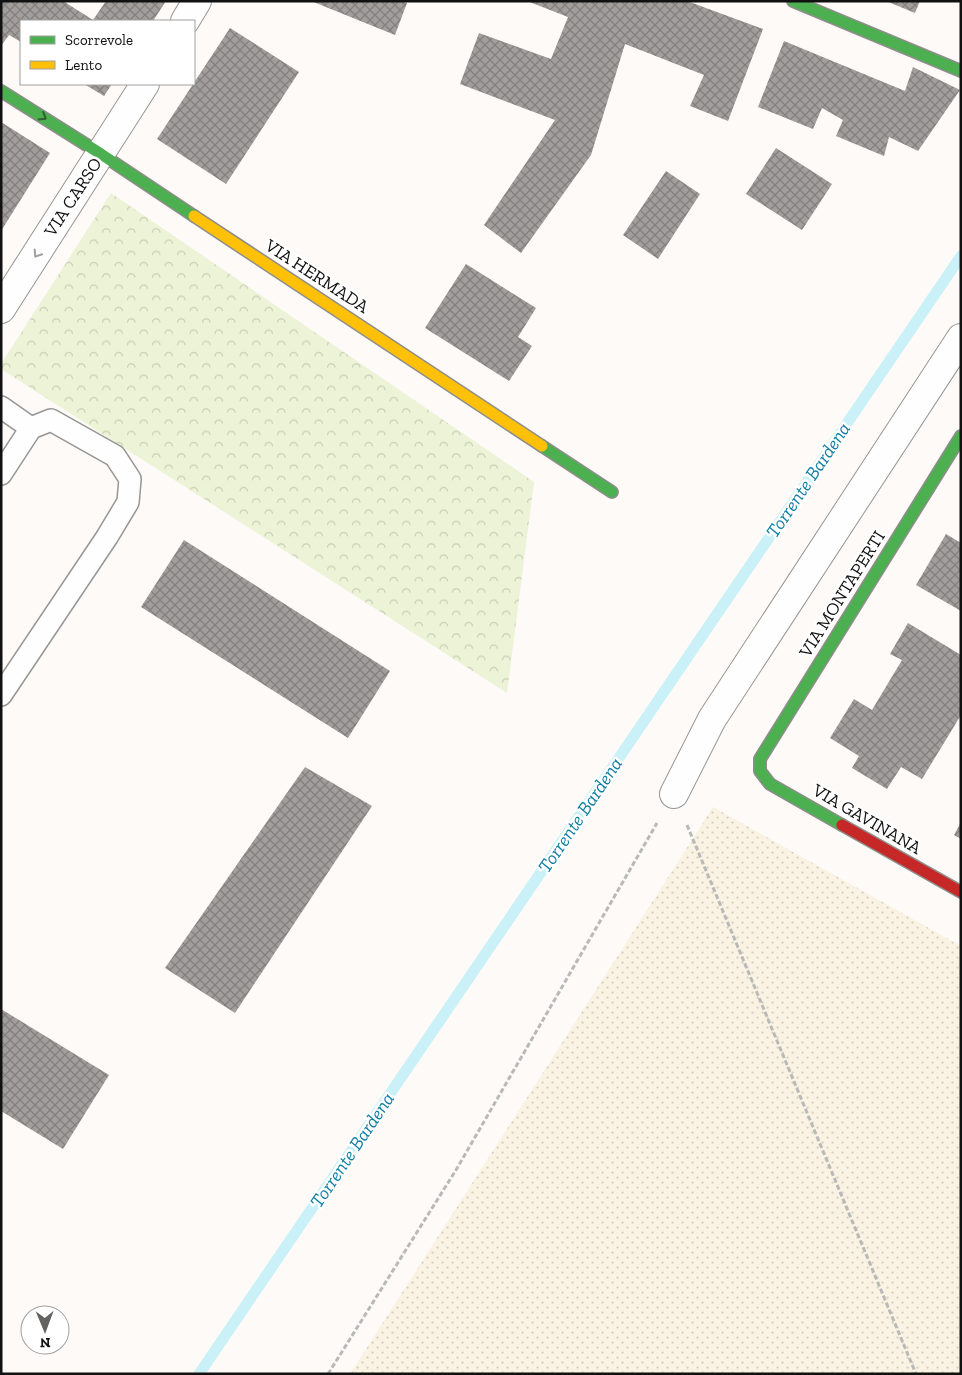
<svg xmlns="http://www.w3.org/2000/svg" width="962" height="1375" font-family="'Zilla Slab',serif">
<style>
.farmland{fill:url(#farmland-dots)}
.park{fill:url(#park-crowns)}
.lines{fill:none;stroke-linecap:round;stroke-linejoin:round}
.stream{stroke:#cbf1f8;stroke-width:11}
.building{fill:url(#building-cross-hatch)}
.lane-casing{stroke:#979695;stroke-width:24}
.street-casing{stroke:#979695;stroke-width:30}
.fast-casing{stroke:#8e8d8b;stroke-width:14}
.slow-casing{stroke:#8e8d8b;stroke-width:14}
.jam-casing{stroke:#8e8d8b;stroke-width:14}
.path{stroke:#b9b9b8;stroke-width:3;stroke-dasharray:5 2.5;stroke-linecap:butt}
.lane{stroke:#fffefe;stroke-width:21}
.street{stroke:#fffefe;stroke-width:28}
.fast{stroke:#4caf50;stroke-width:11}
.slow{stroke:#ffc107;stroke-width:11}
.jam{stroke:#c62828;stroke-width:11}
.oneway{stroke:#2e6030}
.oneway2{stroke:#a09f9f}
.labels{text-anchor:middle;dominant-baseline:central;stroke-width:5;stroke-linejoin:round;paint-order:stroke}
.street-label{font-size:18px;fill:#111;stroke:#fff}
.water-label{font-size:19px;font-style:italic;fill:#117fa3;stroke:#fff}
</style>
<defs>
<pattern id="farmland-dots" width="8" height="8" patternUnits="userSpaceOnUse" patternTransform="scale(1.25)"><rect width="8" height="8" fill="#faf3e3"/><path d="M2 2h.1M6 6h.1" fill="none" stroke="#d5cfc2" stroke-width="1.8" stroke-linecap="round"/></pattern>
<pattern id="park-crowns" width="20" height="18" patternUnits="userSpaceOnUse" patternTransform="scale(1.25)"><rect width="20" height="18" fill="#ecf3d6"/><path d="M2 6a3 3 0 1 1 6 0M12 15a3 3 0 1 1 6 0" fill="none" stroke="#c9cfb7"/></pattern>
<pattern id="building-cross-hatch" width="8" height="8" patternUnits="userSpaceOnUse" patternTransform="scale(1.25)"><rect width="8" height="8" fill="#a19e9c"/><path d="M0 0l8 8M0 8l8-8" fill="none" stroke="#827f7e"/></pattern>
</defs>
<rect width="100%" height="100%" fill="#fdfaf7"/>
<polygon class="farmland" points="713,807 961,946 961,1374 350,1374"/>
<polygon class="park" points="111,193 534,482 507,693 1,369 1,364"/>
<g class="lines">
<polyline class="stream" points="199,1374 961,256"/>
</g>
<g class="building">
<polygon points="1,1 63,1 93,20 106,1 166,1 153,21 21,21 21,42 9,35 1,46"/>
<polygon points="311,1 402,1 407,3 395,35"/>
<polygon points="527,1 687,1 763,29 728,121 690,106 704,75 625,44 591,155 521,253 484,225 555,120 460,84 479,33 551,59 568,17"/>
<polygon points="886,1 920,1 915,13"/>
<polygon points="230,28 299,72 226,184 157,139"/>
<polygon points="784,41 905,91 913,67 960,90 918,151 889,137 884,156 836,136 843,120 822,108 813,129 758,107"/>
<polygon points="84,84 112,84 104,96"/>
<polygon points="1,122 50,153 1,231"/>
<polygon points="776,148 832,184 802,230 746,194"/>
<polygon points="666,171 700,194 658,259 623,235"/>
<polygon points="466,264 536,308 518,337 532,346 509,381 425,328"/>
<polygon points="946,534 961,543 961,611 916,585"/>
<polygon points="184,540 390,671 348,738 141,607"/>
<polygon points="908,623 961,655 961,715 922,779 901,767 887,789 852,768 859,756 830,738 854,699 872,710 902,660 890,654"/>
<polygon points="305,767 372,806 235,1013 165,968"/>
<polygon points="961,822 961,839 954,835"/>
<polygon points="1,1009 109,1075 63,1149 1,1111"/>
</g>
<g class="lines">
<g class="lane-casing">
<g id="lane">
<polyline points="1,407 31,428"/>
<polyline points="1,474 31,428 51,420 115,456 130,479 128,502 107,537 1,695"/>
</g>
</g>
<g class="street-casing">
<g id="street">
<polyline points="185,21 197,1"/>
<polyline points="1,309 145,84"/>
<polyline points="674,794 712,719 961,338"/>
</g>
</g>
<g class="fast-casing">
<g id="fast">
<polyline points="793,1 961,71"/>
<polyline points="1,91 101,154 194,216"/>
<polyline points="542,446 612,492"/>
<polyline points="842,825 770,784 760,771 760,759 961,436"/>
</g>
</g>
<g class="slow-casing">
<polyline id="slow" points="194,216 542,446"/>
</g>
<g class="jam-casing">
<polyline id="jam" points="842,825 961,892"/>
</g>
<g class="path">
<polyline points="687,825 916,1374"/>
<polyline points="328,1374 456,1170 657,823"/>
</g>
<use href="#lane" class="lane"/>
<use href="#street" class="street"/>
<use href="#fast" class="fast"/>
<use href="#slow" class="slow"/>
<use href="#jam" class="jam"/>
</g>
<defs><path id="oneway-chevron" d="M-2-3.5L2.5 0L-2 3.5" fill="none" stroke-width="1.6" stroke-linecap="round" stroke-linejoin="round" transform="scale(1.25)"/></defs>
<use class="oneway" href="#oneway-chevron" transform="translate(43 117) rotate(32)"/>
<use class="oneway2" href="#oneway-chevron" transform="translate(37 254) rotate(123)"/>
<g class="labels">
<g class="street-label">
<text transform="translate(73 197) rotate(-57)">VIA CARSO</text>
<text transform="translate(317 276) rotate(33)">VIA HERMADA</text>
<text transform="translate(842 594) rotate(-58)">VIA MONTAPERTI</text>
<text transform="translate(867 819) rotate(30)">VIA GAVINANA</text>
</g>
<g class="water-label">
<text transform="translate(808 480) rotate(-56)">Torrente Bardena</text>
<text transform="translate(580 815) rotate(-56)">Torrente Bardena</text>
<text transform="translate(352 1150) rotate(-56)">Torrente Bardena</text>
</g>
</g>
<rect width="962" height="1375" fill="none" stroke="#111111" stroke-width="5"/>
<rect x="20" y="20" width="175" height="65" fill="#ffffff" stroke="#a0a0a0"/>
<rect x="30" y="36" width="25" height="8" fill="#4caf50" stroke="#a0a0a0"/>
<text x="65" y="45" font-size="15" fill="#111111">Scorrevole</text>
<rect x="30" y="61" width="25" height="8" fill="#ffc107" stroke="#a0a0a0"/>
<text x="65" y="70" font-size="15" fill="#111111">Lento</text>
<g transform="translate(45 1330) rotate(179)"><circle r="24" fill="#ffffff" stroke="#a0a0a0"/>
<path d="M0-4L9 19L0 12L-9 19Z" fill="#646362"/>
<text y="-8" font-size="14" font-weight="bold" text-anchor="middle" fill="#111111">N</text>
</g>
</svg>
